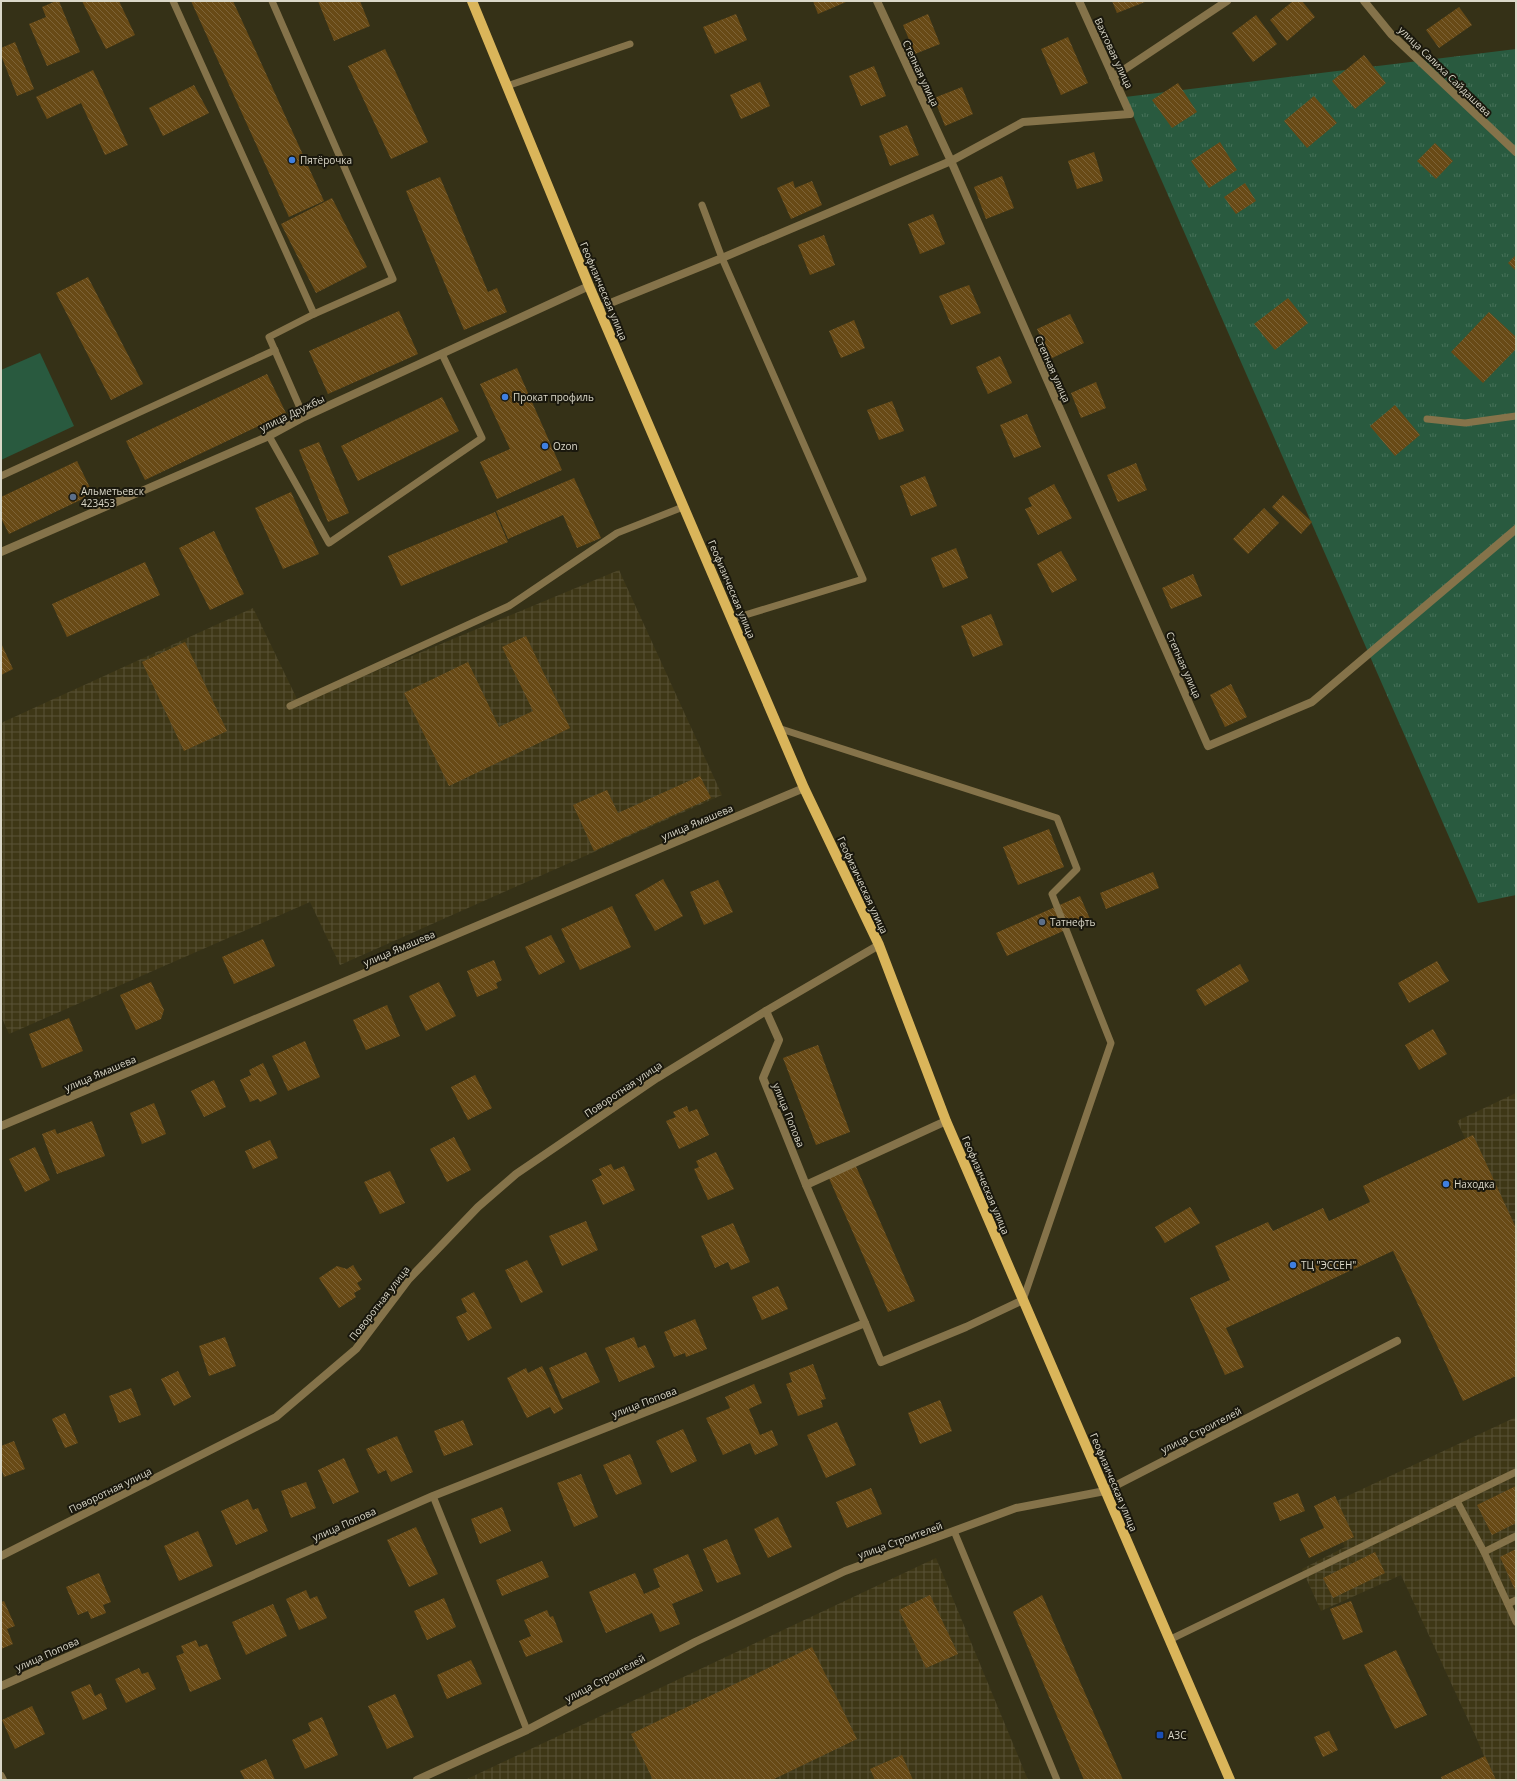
<svg xmlns="http://www.w3.org/2000/svg" width="1517" height="1781" font-family="'Open Sans',sans-serif">
<style>
.industrial{fill:url(#industrial-grid)}
.grass{fill:url(#grass-tufts)}
.park{fill:#295a3f}
.building{fill:url(#building-back-hatch)}
.lines{fill:none;stroke-linecap:round;stroke-linejoin:round}
.lane{stroke:#85734a;stroke-width:7}
.street{stroke:#85734a;stroke-width:8}
.primary{stroke:#dab55a;stroke-width:10}
.shop-dot{fill:#3f7fe0;stroke:#1a180d;stroke-width:1.5}
.service-dot{fill:#5c6f8a;stroke:#1a180d;stroke-width:1.5}
.transit-dot{fill:#1a4fb4;stroke:#1a180d;stroke-width:1.5}
.labels{text-anchor:middle;dominant-baseline:central;stroke-width:4;stroke-linejoin:round;paint-order:stroke}
.street-label{font-size:10px;fill:#dbd8c9;stroke:#1a180d}
.poi-label{font-size:10px;fill:#dbd8c9;stroke:#1a180d;text-anchor:start}
</style>
<defs>
<pattern id="industrial-grid" width="8" height="8" patternUnits="userSpaceOnUse"><rect width="8" height="8" fill="#3e3716"/><path d="M0 4h8M4 0v8" fill="none" stroke="#595337"/></pattern>
<pattern id="grass-tufts" width="24" height="20" patternUnits="userSpaceOnUse"><rect width="24" height="20" fill="#295a3f"/><path d="M3 7l-1-3M5 7V3M7 7l1-3M15 17l-1-3M17 17v-4M19 17l1-3" fill="none" stroke="#477159"/></pattern>
<pattern id="building-back-hatch" width="6" height="6" patternUnits="userSpaceOnUse"><rect width="6" height="6" fill="#684a16"/><path d="M-1 5l2 2M0 0l6 6M5-1l2 2" fill="none" stroke="#7d6337"/></pattern>
</defs>
<rect width="100%" height="100%" fill="#353117"/>
<g class="industrial">
<polygon points="619,570 722,795 340,965 310,902 9,1034 1,1016 1,723 253,608 299,703"/>
<polygon points="1516,1093 1516,1248 1457,1121"/>
<polygon points="1516,1417 1516,1780 1494,1780 1476,1737 1401,1575 1321,1611 1302,1569 1345,1547 1324,1507"/>
<polygon points="936,1558 1028,1780 465,1780"/>
</g>
<polygon class="grass" points="1516,49 1516,895 1478,903 1125,97"/>
<polygon class="park" points="40,353 74,426 1,460 1,370"/>
<g class="building">
<polygon points="56,1 59,1 80,52 47,66 29,24 46,17 42,7"/>
<polygon points="82,1 119,1 135,35 106,49"/>
<polygon points="191,1 233,1 324,201 289,217"/>
<polygon points="318,1 360,1 370,26 334,41"/>
<polygon points="813,1 845,1 846,2 818,14"/>
<polygon points="1112,1 1144,1 1145,2 1117,13"/>
<polygon points="1293,1 1302,1 1315,17 1287,41 1270,20"/>
<polygon points="1459,7 1472,25 1439,48 1426,30"/>
<polygon points="736,14 747,40 715,54 703,27"/>
<polygon points="928,14 940,44 915,54 903,25"/>
<polygon points="1256,15 1277,44 1253,62 1232,33"/>
<polygon points="1068,37 1088,83 1061,95 1041,49"/>
<polygon points="15,42 34,89 17,96 1,55 1,48"/>
<polygon points="385,49 428,142 391,159 348,66"/>
<polygon points="1364,55 1386,83 1355,109 1332,81"/>
<polygon points="874,66 886,96 861,106 849,76"/>
<polygon points="93,70 128,145 105,155 81,103 47,119 36,97"/>
<polygon points="760,82 770,106 741,119 730,95"/>
<polygon points="1178,83 1197,112 1172,128 1152,100"/>
<polygon points="194,85 209,113 163,136 149,108"/>
<polygon points="962,87 973,114 945,126 934,98"/>
<polygon points="1314,96 1337,123 1307,148 1284,121"/>
<polygon points="907,125 919,155 890,166 879,136"/>
<polygon points="1220,142 1237,170 1209,188 1191,161"/>
<polygon points="1435,143 1453,161 1436,179 1417,161"/>
<polygon points="1094,152 1103,181 1077,189 1068,161"/>
<polygon points="1002,176 1014,208 986,219 974,187"/>
<polygon points="440,177 488,292 497,288 507,312 464,330 406,191"/>
<polygon points="793,181 795,188 812,181 822,205 791,219 777,188"/>
<polygon points="1245,183 1256,201 1236,214 1224,197"/>
<polygon points="332,198 367,267 316,293 281,224"/>
<polygon points="933,214 945,244 920,254 908,224"/>
<polygon points="824,235 835,265 810,275 798,245"/>
<polygon points="1516,255 1516,271 1508,263"/>
<polygon points="88,277 143,384 111,400 56,293"/>
<polygon points="969,285 981,313 951,325 939,296"/>
<polygon points="1288,298 1308,323 1275,350 1254,324"/>
<polygon points="399,311 418,354 328,394 309,351"/>
<polygon points="1489,312 1516,337 1516,349 1483,383 1451,352"/>
<polygon points="1070,314 1084,343 1050,359 1037,329"/>
<polygon points="854,320 865,348 841,358 829,331"/>
<polygon points="1000,356 1012,383 988,394 976,367"/>
<polygon points="517,368 562,470 497,499 480,462 510,449 480,384"/>
<polygon points="267,374 286,413 145,480 126,441"/>
<polygon points="1096,382 1106,408 1081,418 1071,393"/>
<polygon points="442,397 459,431 358,481 341,446"/>
<polygon points="892,401 904,431 879,440 867,410"/>
<polygon points="1395,405 1420,435 1395,456 1370,426"/>
<polygon points="1027,414 1041,447 1014,458 1000,425"/>
<polygon points="319,442 349,513 328,522 299,450"/>
<polygon points="77,461 93,494 9,534 1,518 1,497"/>
<polygon points="1136,463 1147,490 1118,502 1107,475"/>
<polygon points="925,476 937,506 911,516 900,486"/>
<polygon points="574,478 601,538 577,548 563,515 508,539 496,511"/>
<polygon points="1054,484 1072,518 1038,535 1025,509 1032,506 1028,498"/>
<polygon points="291,492 319,554 283,569 255,508"/>
<polygon points="1283,495 1312,522 1301,534 1272,507"/>
<polygon points="1264,508 1279,523 1248,554 1233,539"/>
<polygon points="495,512 508,542 401,586 388,556"/>
<polygon points="214,531 244,594 210,610 179,548"/>
<polygon points="956,548 968,578 943,588 931,558"/>
<polygon points="1061,551 1077,580 1052,593 1037,564"/>
<polygon points="145,562 160,595 67,637 52,604"/>
<polygon points="1193,574 1202,596 1171,609 1162,588"/>
<polygon points="991,614 1003,645 973,657 961,626"/>
<polygon points="526,636 570,728 449,786 404,693 468,662 499,727 533,711 502,647"/>
<polygon points="185,642 227,731 184,751 142,662"/>
<polygon points="1,643 13,669 1,675"/>
<polygon points="1231,684 1247,717 1225,727 1210,695"/>
<polygon points="700,776 711,798 594,851 573,805 607,790 618,813"/>
<polygon points="1049,829 1064,867 1018,885 1003,847"/>
<polygon points="1153,872 1159,888 1106,909 1100,893"/>
<polygon points="663,879 683,916 655,931 635,895"/>
<polygon points="718,880 733,912 704,925 690,892"/>
<polygon points="1080,896 1090,919 1007,956 996,933"/>
<polygon points="612,906 631,947 580,970 561,929"/>
<polygon points="551,935 565,962 539,975 525,947"/>
<polygon points="263,939 275,966 234,984 222,957"/>
<polygon points="494,960 502,980 496,983 498,988 477,997 467,971"/>
<polygon points="1437,961 1449,981 1409,1003 1398,983"/>
<polygon points="1240,964 1249,981 1205,1006 1196,990"/>
<polygon points="151,982 164,1010 161,1019 136,1030 120,995"/>
<polygon points="439,982 456,1016 426,1031 409,996"/>
<polygon points="387,1005 400,1036 366,1050 353,1020"/>
<polygon points="69,1018 83,1051 42,1068 29,1034"/>
<polygon points="1433,1029 1447,1054 1419,1070 1405,1045"/>
<polygon points="305,1041 320,1077 288,1091 272,1056"/>
<polygon points="818,1045 850,1132 816,1145 783,1058"/>
<polygon points="263,1063 277,1094 260,1102 258,1099 250,1102 240,1080 251,1075 249,1070"/>
<polygon points="475,1075 492,1108 468,1120 451,1087"/>
<polygon points="214,1080 226,1107 204,1117 191,1091"/>
<polygon points="154,1103 166,1134 142,1144 130,1113"/>
<polygon points="687,1106 689,1112 697,1109 709,1135 679,1149 666,1121 676,1117 673,1112"/>
<polygon points="92,1121 105,1156 57,1174 42,1134 55,1129 57,1134"/>
<polygon points="1473,1135 1516,1228 1516,1376 1463,1401 1393,1251 1226,1328 1244,1367 1225,1375 1190,1298 1230,1280 1215,1246 1268,1222 1273,1231 1323,1208 1329,1221 1370,1202 1363,1186"/>
<polygon points="454,1137 471,1170 447,1182 430,1149"/>
<polygon points="270,1140 278,1158 253,1169 245,1151"/>
<polygon points="35,1147 50,1180 25,1192 9,1159"/>
<polygon points="716,1152 734,1189 708,1200 694,1169 699,1167 696,1161"/>
<polygon points="611,1164 614,1170 624,1166 635,1190 603,1205 592,1180 602,1175 599,1169"/>
<polygon points="855,1164 915,1301 888,1312 828,1176"/>
<polygon points="390,1171 405,1203 380,1214 364,1182"/>
<polygon points="1190,1207 1200,1223 1165,1243 1155,1227"/>
<polygon points="586,1221 598,1250 562,1266 549,1236"/>
<polygon points="733,1223 750,1262 731,1270 728,1262 715,1268 701,1236"/>
<polygon points="527,1260 543,1292 521,1303 505,1270"/>
<polygon points="353,1265 362,1280 357,1283 361,1289 354,1293 356,1297 339,1308 319,1278 337,1266 347,1269"/>
<polygon points="778,1286 788,1309 762,1320 752,1297"/>
<polygon points="474,1292 492,1328 468,1341 456,1317 467,1312 461,1299"/>
<polygon points="695,1319 707,1349 686,1357 685,1353 674,1357 664,1332"/>
<polygon points="225,1337 236,1366 209,1376 199,1346"/>
<polygon points="634,1337 638,1348 645,1345 655,1367 619,1382 605,1348"/>
<polygon points="586,1352 600,1382 562,1399 549,1368"/>
<polygon points="813,1364 826,1399 821,1400 823,1407 798,1416 786,1384 792,1382 789,1373"/>
<polygon points="542,1366 563,1409 554,1414 550,1407 527,1418 507,1378 526,1368 528,1373"/>
<polygon points="178,1371 191,1397 174,1406 161,1379"/>
<polygon points="754,1384 762,1403 749,1409 760,1435 772,1430 778,1445 755,1455 750,1443 723,1455 706,1418 730,1408 725,1397"/>
<polygon points="131,1388 141,1415 119,1423 109,1396"/>
<polygon points="940,1400 952,1431 920,1444 908,1413"/>
<polygon points="65,1413 78,1443 65,1448 52,1419"/>
<polygon points="463,1420 473,1445 444,1456 434,1431"/>
<polygon points="837,1422 856,1465 826,1478 807,1435"/>
<polygon points="683,1429 697,1461 671,1473 656,1441"/>
<polygon points="397,1436 413,1472 391,1482 386,1470 378,1474 366,1449"/>
<polygon points="14,1441 25,1469 4,1477 1,1468 1,1446"/>
<polygon points="630,1454 642,1484 616,1495 603,1465"/>
<polygon points="344,1458 359,1492 333,1504 318,1470"/>
<polygon points="581,1474 598,1517 574,1527 557,1483"/>
<polygon points="306,1482 316,1508 291,1518 281,1491"/>
<polygon points="1516,1486 1516,1523 1492,1535 1477,1505"/>
<polygon points="871,1488 882,1514 847,1528 836,1502"/>
<polygon points="1298,1493 1305,1511 1280,1521 1273,1503"/>
<polygon points="1335,1496 1354,1537 1309,1558 1300,1539 1324,1528 1314,1506"/>
<polygon points="248,1499 253,1510 258,1508 268,1531 236,1545 221,1511"/>
<polygon points="502,1507 511,1531 480,1544 471,1519"/>
<polygon points="778,1517 792,1547 768,1558 754,1529"/>
<polygon points="416,1527 438,1574 409,1587 387,1540"/>
<polygon points="198,1531 213,1566 179,1581 164,1546"/>
<polygon points="727,1539 741,1574 717,1583 703,1549"/>
<polygon points="1516,1549 1516,1592 1500,1557"/>
<polygon points="1375,1552 1385,1573 1333,1598 1323,1578"/>
<polygon points="688,1554 703,1591 672,1604 680,1624 660,1632 652,1613 606,1633 589,1592 635,1573 644,1594 660,1587 653,1569"/>
<polygon points="542,1561 549,1577 502,1596 496,1580"/>
<polygon points="99,1573 111,1602 103,1605 106,1613 91,1619 88,1611 78,1615 66,1587"/>
<polygon points="306,1590 310,1599 317,1596 327,1618 299,1630 286,1599"/>
<polygon points="930,1595 958,1654 926,1668 899,1610"/>
<polygon points="1042,1595 1123,1780 1084,1780 1013,1612"/>
<polygon points="444,1598 456,1627 427,1640 414,1611"/>
<polygon points="4,1601 15,1626 7,1629 13,1644 1,1649 1,1602"/>
<polygon points="1351,1601 1363,1632 1343,1640 1330,1609"/>
<polygon points="273,1604 287,1636 246,1655 232,1622"/>
<polygon points="547,1610 550,1617 553,1616 563,1642 526,1657 519,1641 531,1636 524,1620"/>
<polygon points="196,1640 199,1647 207,1644 221,1679 190,1692 176,1656 184,1653 181,1646"/>
<polygon points="812,1647 857,1739 772,1780 653,1780 631,1734"/>
<polygon points="1396,1650 1427,1715 1395,1729 1364,1665"/>
<polygon points="471,1660 482,1684 447,1699 437,1675"/>
<polygon points="139,1668 142,1674 148,1672 156,1689 126,1703 115,1679"/>
<polygon points="90,1684 95,1696 101,1693 107,1709 83,1720 71,1692"/>
<polygon points="395,1694 414,1737 387,1749 368,1706"/>
<polygon points="32,1706 45,1734 15,1749 2,1720"/>
<polygon points="322,1717 338,1755 305,1769 292,1740 311,1731 308,1723"/>
<polygon points="1329,1731 1338,1750 1323,1757 1314,1737"/>
<polygon points="902,1755 913,1780 875,1780 870,1769"/>
<polygon points="1485,1756 1496,1780 1442,1780 1441,1777"/>
<polygon points="266,1759 275,1780 245,1780 240,1771"/>
</g>
<g class="lines">
<g class="lane">
<polyline points="173,1 314,314"/>
<polyline points="272,1 393,279 314,314 269,337 304,417"/>
<polyline points="507,86 630,44"/>
<polyline points="702,205 722,258 863,579 732,619"/>
<polyline points="1427,419 1465,423 1516,416"/>
<polyline points="269,436 329,543 482,438 442,354"/>
<polyline points="1,476 275,350"/>
<polyline points="290,706 509,606 617,533 683,507"/>
<polyline points="778,728 1057,818 1077,869 1052,894 1111,1043 1023,1300"/>
<polyline points="433,1496 527,1730"/>
<polyline points="1457,1501 1484,1552 1516,1536"/>
<polyline points="954,1531 1057,1780"/>
<polyline points="1484,1552 1516,1622"/>
<polyline points="1508,1604 1516,1600"/>
<polyline points="1169,1640 1516,1472"/>
</g>
<g class="street">
<polyline points="877,1 951,161 1208,746 1312,702 1516,529"/>
<polyline points="1364,1 1391,34 1516,152"/>
<polyline points="1113,77 1227,1"/>
<polyline points="598,308 722,258 951,161 1023,122 1130,114 1079,1"/>
<polyline points="1,552 269,436 304,417 589,286"/>
<polyline points="1,1126 804,788"/>
<polyline points="806,1185 946,1121"/>
<polyline points="865,1323 881,1362 966,1327 1023,1300"/>
<polyline points="1,1556 276,1417 356,1349 408,1280 478,1207 516,1174 657,1078 766,1011"/>
<polyline points="1,1686 433,1496 684,1397 865,1323 806,1185 763,1078 779,1040 766,1011 879,945"/>
<polyline points="1,1776 3,1780"/>
<polyline points="417,1780 527,1730 695,1642 845,1571 1016,1508 1105,1491 1397,1341"/>
</g>
<polyline class="primary" points="472,1 589,286 804,788 879,945 946,1121 1230,1780"/>
</g>
<g class="shop-dot">
<circle cx="292" cy="160" r="4"/>
<circle cx="505" cy="397" r="4"/>
<circle cx="545" cy="446" r="4"/>
<circle cx="1446" cy="1184" r="4"/>
<circle cx="1293" cy="1265" r="4"/>
</g>
<g class="service-dot">
<circle cx="73" cy="497" r="4"/>
<circle cx="1042" cy="922" r="4"/>
</g>
<rect class="transit-dot" x="1156" y="1731" width="8" height="8" rx="2"/>
<g class="labels">
<g class="street-label">
<text transform="translate(1114 53) rotate(65)">Вахтовая улица</text>
<text transform="translate(1445 71) rotate(44)">улица Салиха Сайдашева</text>
<text transform="translate(921 73) rotate(65)">Степная улица</text>
<text transform="translate(604 291) rotate(67)">Геофизическая улица</text>
<text transform="translate(1053 369) rotate(66)">Степная улица</text>
<text transform="translate(292 413) rotate(-26)">улица Дружбы</text>
<text transform="translate(732 589) rotate(67)">Геофизическая улица</text>
<text transform="translate(1184 665) rotate(66)">Степная улица</text>
<text transform="translate(697 822) rotate(-23)">улица Ямашева</text>
<text transform="translate(863 885) rotate(65)">Геофизическая улица</text>
<text transform="translate(399 948) rotate(-23)">улица Ямашева</text>
<text transform="translate(100 1073) rotate(-23)">улица Ямашева</text>
<text transform="translate(623 1089) rotate(-34)">Поворотная улица</text>
<text transform="translate(789 1115) rotate(68)">улица Попова</text>
<text transform="translate(986 1185) rotate(67)">Геофизическая улица</text>
<text transform="translate(379 1303) rotate(-52)">Поворотная улица</text>
<text transform="translate(644 1402) rotate(-21)">улица Попова</text>
<text transform="translate(1201 1430) rotate(-27)">улица Строителей</text>
<text transform="translate(1114 1482) rotate(67)">Геофизическая улица</text>
<text transform="translate(110 1490) rotate(-26)">Поворотная улица</text>
<text transform="translate(344 1524) rotate(-24)">улица Попова</text>
<text transform="translate(900 1540) rotate(-20)">улица Строителей</text>
<text transform="translate(47 1654) rotate(-24)">улица Попова</text>
<text transform="translate(605 1678) rotate(-28)">улица Строителей</text>
</g>
<g class="poi-label">
<text x="300" y="160">Пятёрочка</text>
<text x="513" y="397">Прокат профиль</text>
<text x="553" y="446">Ozon</text>
<text x="81" y="491">Альметьевск<tspan x="81" dy="12">423453</tspan></text>
<text x="1050" y="922">Татнефть</text>
<text x="1454" y="1184">Находка</text>
<text x="1301" y="1265">ТЦ "ЭССЕН"</text>
<text x="1168" y="1735">АЗС</text>
</g>
</g>
<rect width="1517" height="1781" fill="none" stroke="#dbd8c9" stroke-width="4"/>
</svg>
